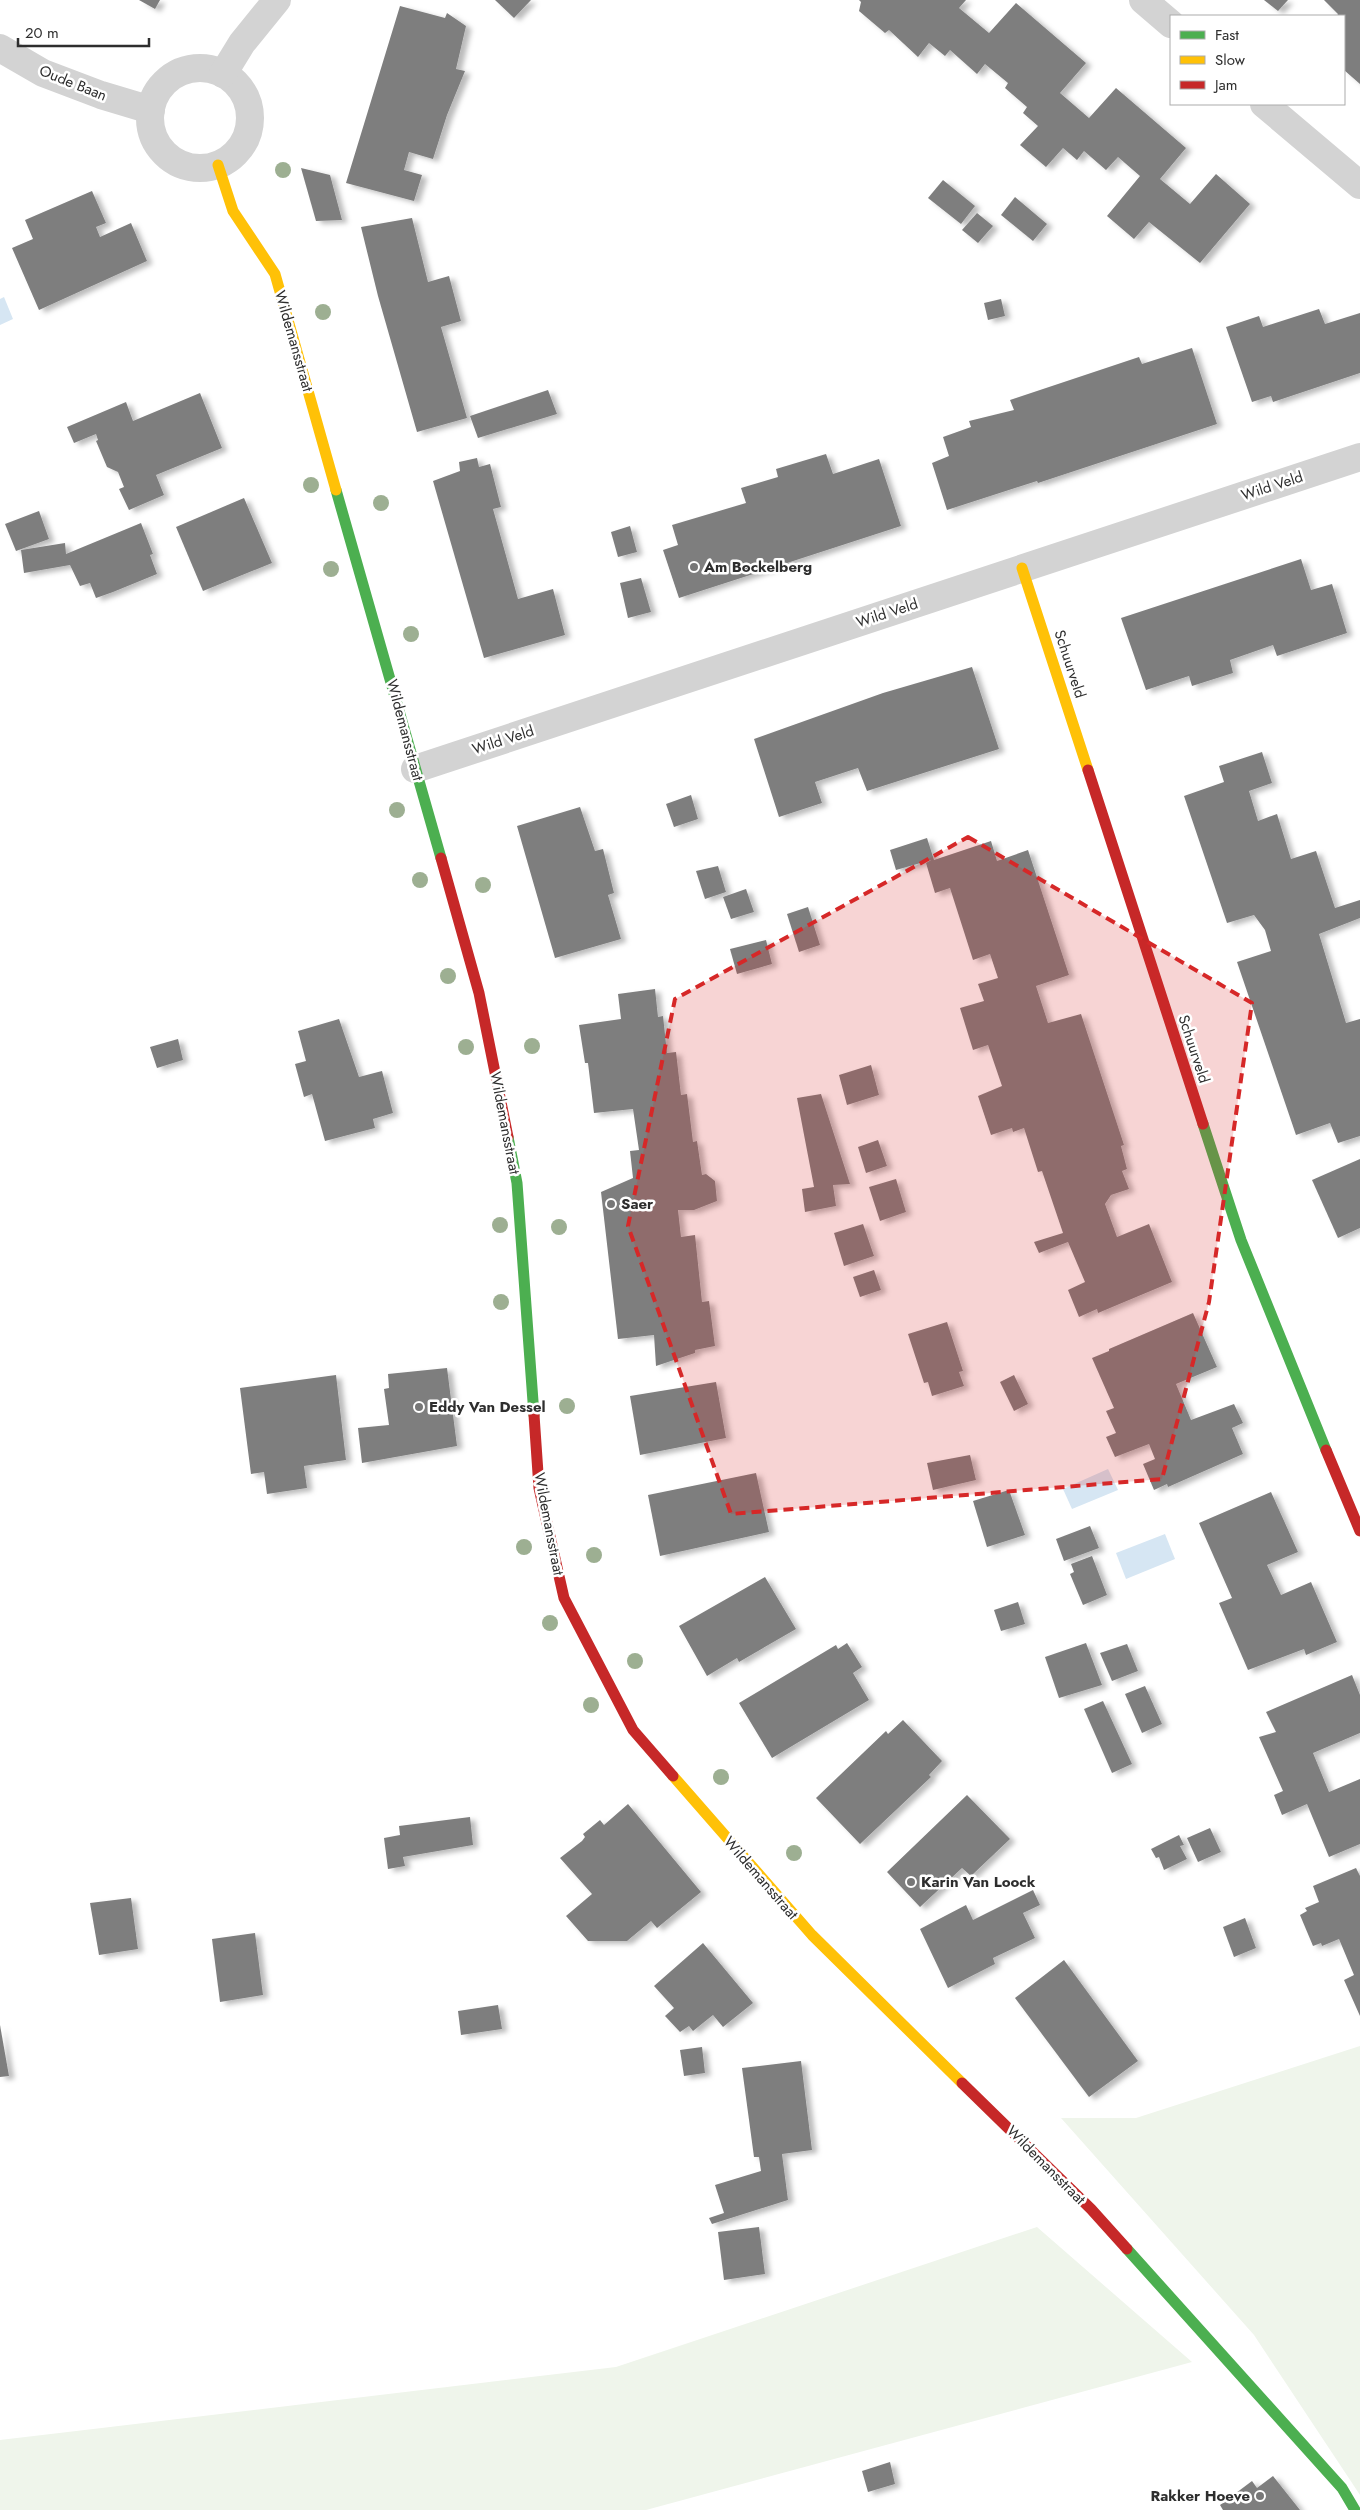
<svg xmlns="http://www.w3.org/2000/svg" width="1360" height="2510" font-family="Jost,sans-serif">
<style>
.green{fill:#eff5eb}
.water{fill:#d6e6f3}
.building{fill:#7e7e7e;filter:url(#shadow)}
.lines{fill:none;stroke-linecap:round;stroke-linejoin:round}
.street{stroke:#d3d3d3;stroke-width:28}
.fast{stroke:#4caf50;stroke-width:11}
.slow{stroke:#ffc107;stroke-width:11}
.jam{stroke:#c62828;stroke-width:11}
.tree{fill:#9daf92}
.marked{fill:#d62828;fill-opacity:0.2;stroke:#d62828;stroke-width:4;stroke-dasharray:10 6;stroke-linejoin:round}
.poi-dot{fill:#777;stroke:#fff;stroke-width:2}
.labels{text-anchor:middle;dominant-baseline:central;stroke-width:5;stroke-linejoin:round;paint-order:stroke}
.street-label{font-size:15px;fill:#2e2e2e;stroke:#fff}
.poi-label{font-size:15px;font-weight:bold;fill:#2e2e2e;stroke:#fff;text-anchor:start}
</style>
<defs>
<filter id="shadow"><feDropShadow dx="5.5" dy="3" stdDeviation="2.5" flood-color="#0004"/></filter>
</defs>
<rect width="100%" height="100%" fill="#fff"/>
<g class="green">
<polygon points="1360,2046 1360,2495 1254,2335 1061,2118 1136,2118"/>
<polygon points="1037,2227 1192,2362 646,2510 0,2510 0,2440 616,2367"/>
</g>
<g class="water">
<polygon points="4,297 13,319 0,325 0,299"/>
<polygon points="1108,1469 1118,1490 1072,1509 1063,1489"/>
<polygon points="1165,1534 1175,1559 1126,1579 1116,1553"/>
</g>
<g class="building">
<polygon points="139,0 160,0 155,9"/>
<polygon points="495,0 531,0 514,18"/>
<polygon points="859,0 966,0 959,8 989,33 1016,3 1086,63 1060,93 1089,118 1116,88 1186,148 1160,179 1190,204 1216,174 1250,204 1200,263 1149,222 1134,239 1107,216 1140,176 1118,157 1106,170 1084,151 1077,160 1063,148 1046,167 1020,145 1038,126 1023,113 1027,107 1005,88 1008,83 985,64 977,74 950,50 945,56 929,43 918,57 889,30 885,33 859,11 861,2"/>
<polygon points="1264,0 1288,0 1278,11"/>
<polygon points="1324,0 1360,0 1360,84 1344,70 1344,16 1337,16 1338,14"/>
<polygon points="400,6 445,18 447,13 466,26 456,69 465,71 447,115 433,159 409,152 404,170 422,175 414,201 346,183"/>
<polygon points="301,168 330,175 342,220 316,221"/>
<polygon points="943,180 975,206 961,224 928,198"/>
<polygon points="92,191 106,223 96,227 100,237 131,223 147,261 39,310 12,248 33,239 25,220"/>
<polygon points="1015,197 1047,224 1033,241 1001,215"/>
<polygon points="977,213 993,226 978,243 962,230"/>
<polygon points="412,218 428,282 449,276 461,321 441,327 467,418 417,432 378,296 361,227"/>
<polygon points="1001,299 1005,316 988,320 984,303"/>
<polygon points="1319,309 1325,324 1360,313 1360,373 1273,402 1271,396 1252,402 1226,327 1259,316 1263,327"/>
<polygon points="1192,348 1217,424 1038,483 1037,481 947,510 932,463 949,456 943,437 971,427 969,421 1014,410 1010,400 1139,357 1142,364"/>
<polygon points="548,390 557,414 478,438 470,416"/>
<polygon points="200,393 222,448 156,475 164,495 129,510 119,489 124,487 118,472 107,467 96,441 98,440 96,434 74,443 67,427 126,402 133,421"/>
<polygon points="826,454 833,474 879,459 901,526 679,598 663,550 678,545 672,525 746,503 741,488 778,477 776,469"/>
<polygon points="477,458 479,467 490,464 501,507 493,509 518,599 553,589 565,635 484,658 433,481 460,471 459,462"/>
<polygon points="244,498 272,563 203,591 176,527"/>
<polygon points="39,511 49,539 16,551 5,524"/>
<polygon points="141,523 153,554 150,555 157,574 113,592 96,598 90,583 80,586 70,565 24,573 21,550 65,543 66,554"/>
<polygon points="630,526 637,552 618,557 611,532"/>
<polygon points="1301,559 1311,590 1332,584 1347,633 1277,656 1273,645 1230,660 1233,673 1192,686 1189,676 1146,690 1121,618"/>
<polygon points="641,578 651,612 628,618 620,583"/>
<polygon points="972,667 999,749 867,791 858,768 815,782 822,803 779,817 754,739 883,693"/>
<polygon points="1262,752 1272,783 1249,791 1258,821 1277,814 1291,859 1316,851 1335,908 1360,900 1360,918 1319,934 1346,1023 1360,1019 1360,1136 1338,1143 1330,1123 1296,1135 1237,962 1271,951 1265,930 1254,915 1227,923 1184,796 1224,782 1219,766"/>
<polygon points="691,795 698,819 674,827 666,804"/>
<polygon points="580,807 595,851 603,849 614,893 608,895 621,939 555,958 517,826"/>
<polygon points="927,838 934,860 991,841 997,861 1028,850 1069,975 1036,986 1048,1023 1081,1014 1124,1145 1121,1146 1127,1169 1122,1171 1129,1189 1111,1195 1105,1204 1117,1237 1149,1224 1172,1282 1098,1313 1097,1309 1079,1317 1068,1290 1085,1282 1068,1242 1039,1253 1034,1242 1063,1233 1042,1171 1038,1172 1024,1128 1013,1132 1012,1128 991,1135 978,1096 1002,1086 988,1045 973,1050 960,1008 984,1001 978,984 998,978 990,954 973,960 950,888 935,893 926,863 931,860 896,870 890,850"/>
<polygon points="718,866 726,892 705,899 696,871"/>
<polygon points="746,889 754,912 731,919 723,897"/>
<polygon points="808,907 820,945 799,952 787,914"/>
<polygon points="766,940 772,964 737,974 730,949"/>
<polygon points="655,989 658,1017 663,1016 667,1053 676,1052 681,1095 687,1094 693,1142 697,1141 702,1175 706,1174 715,1181 717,1201 694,1210 678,1210 681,1237 695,1235 702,1302 709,1301 715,1346 695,1350 695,1353 656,1366 654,1335 618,1339 601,1192 633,1178 630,1151 639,1150 633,1109 594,1113 588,1063 585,1063 579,1025 621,1019 618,994"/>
<polygon points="339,1019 359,1077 382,1071 393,1113 373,1119 375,1128 325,1141 312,1094 304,1097 295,1064 306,1061 298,1031"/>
<polygon points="178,1039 183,1060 157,1068 150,1047"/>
<polygon points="871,1065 879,1095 847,1105 839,1075"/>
<polygon points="821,1094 850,1184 833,1185 836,1206 805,1212 802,1189 814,1187 797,1098"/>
<polygon points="878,1140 887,1166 866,1173 858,1147"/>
<polygon points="1360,1159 1360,1228 1338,1238 1312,1180"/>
<polygon points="896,1179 906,1212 880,1221 869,1187"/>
<polygon points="863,1224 874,1256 844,1266 834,1233"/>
<polygon points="874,1270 881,1290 860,1297 853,1277"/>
<polygon points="1193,1313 1217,1367 1176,1384 1191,1420 1234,1404 1243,1423 1232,1428 1243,1454 1168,1487 1167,1484 1154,1490 1143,1464 1155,1459 1149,1444 1115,1457 1106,1437 1116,1433 1106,1411 1114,1408 1092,1358 1109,1351 1109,1349"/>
<polygon points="947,1322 963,1371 959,1372 964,1386 932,1396 928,1382 924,1383 908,1334"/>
<polygon points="447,1368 457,1446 362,1463 358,1428 389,1425 384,1389 389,1388 388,1374"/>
<polygon points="336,1375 346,1460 304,1466 307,1488 267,1494 264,1472 251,1474 240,1388"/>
<polygon points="1014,1375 1028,1404 1014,1411 1000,1382"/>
<polygon points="716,1382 726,1438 640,1455 630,1396"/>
<polygon points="970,1455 976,1480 933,1490 927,1463"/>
<polygon points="756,1473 769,1532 660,1556 648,1495"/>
<polygon points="1009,1490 1025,1535 987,1547 973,1501"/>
<polygon points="1271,1492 1298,1552 1267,1565 1281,1595 1311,1582 1337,1642 1306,1655 1304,1649 1248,1670 1219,1603 1232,1598 1199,1523"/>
<polygon points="1090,1526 1099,1548 1064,1561 1056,1539"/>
<polygon points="1092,1556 1107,1595 1083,1605 1070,1574 1074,1572 1071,1564"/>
<polygon points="765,1577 796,1629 739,1662 737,1658 707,1676 679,1626"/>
<polygon points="1018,1602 1025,1624 1001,1631 994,1610"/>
<polygon points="847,1643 862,1667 853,1673 869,1700 772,1758 739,1703 836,1645 838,1649"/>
<polygon points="1086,1643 1102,1685 1059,1698 1045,1657"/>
<polygon points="1127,1644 1138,1671 1112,1681 1100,1653"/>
<polygon points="1352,1675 1360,1695 1360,1733 1313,1753 1329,1792 1360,1779 1360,1844 1329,1857 1307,1804 1282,1815 1274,1795 1283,1791 1259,1737 1276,1732 1266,1712"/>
<polygon points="1145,1686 1162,1724 1142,1733 1125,1694"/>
<polygon points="1103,1701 1132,1764 1112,1773 1084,1709"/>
<polygon points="903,1720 942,1761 929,1775 931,1777 860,1844 816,1798 886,1731 888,1734"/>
<polygon points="967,1795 1010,1839 971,1876 962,1868 920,1907 887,1872"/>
<polygon points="628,1804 701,1892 657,1928 651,1921 627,1941 588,1941 566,1916 592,1894 560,1858 582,1841 585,1837 583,1834 600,1820 604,1825"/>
<polygon points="470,1817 473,1845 403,1857 405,1866 388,1869 384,1838 400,1835 399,1826"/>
<polygon points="1210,1828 1221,1852 1198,1862 1187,1838"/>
<polygon points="1179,1835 1184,1845 1180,1846 1187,1859 1164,1870 1159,1857 1156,1858 1151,1849"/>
<polygon points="1356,1868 1360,1876 1360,2016 1344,1980 1354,1975 1339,1939 1322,1946 1321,1943 1313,1946 1300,1915 1307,1911 1305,1908 1319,1902 1313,1886"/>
<polygon points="1033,1890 1040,1905 1023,1913 1035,1938 993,1958 995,1964 948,1988 920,1929 966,1905 973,1920"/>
<polygon points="131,1898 138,1949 99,1955 90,1903"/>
<polygon points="1245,1918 1256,1948 1234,1957 1223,1927"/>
<polygon points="255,1933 263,1995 220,2002 212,1939"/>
<polygon points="703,1943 753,2003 723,2027 713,2015 693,2031 689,2026 680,2032 665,2016 674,2008 654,1986"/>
<polygon points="1064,1960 1138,2061 1089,2097 1015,1998"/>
<polygon points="498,2005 502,2029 461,2035 458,2011"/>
<polygon points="0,2025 9,2076 0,2077"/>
<polygon points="702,2047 705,2073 684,2076 680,2050"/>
<polygon points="801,2061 812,2150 782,2154 788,2200 712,2224 709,2218 724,2213 715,2185 761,2171 759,2157 754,2157 742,2068"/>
<polygon points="759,2227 765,2274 724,2280 718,2232"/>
<polygon points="890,2462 895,2484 868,2492 862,2471"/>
<polygon points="1273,2476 1300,2510 1223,2510 1220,2505 1252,2481 1257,2488"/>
</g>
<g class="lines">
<g class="street">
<polyline points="1143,0 1171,24"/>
<polyline points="0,48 43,73 101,95 151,110"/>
<circle cx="200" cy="118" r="50"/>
<polyline points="223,74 242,43 277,0"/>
<polyline points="1264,104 1360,185"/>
<polyline points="415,769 1360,457"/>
</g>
<g class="fast">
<polyline points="336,490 441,858"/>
<polyline points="1203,1124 1241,1240 1326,1450"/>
<polyline points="508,1137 517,1183 534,1415"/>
<polyline points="1127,2249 1342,2488 1355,2510"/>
</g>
<g class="slow">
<polyline points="218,165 233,211 275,274 336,490"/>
<polyline points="1022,568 1088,770"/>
<polyline points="673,1776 812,1935 962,2083"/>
</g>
<g class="jam">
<polyline points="1088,770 1203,1124"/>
<polyline points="441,858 479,993 508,1137"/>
<polyline points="534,1415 539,1488 564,1598 633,1730 673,1776"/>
<polyline points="1326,1450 1360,1531"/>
<polyline points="962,2083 1091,2209 1127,2249"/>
</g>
</g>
<g class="tree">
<circle cx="283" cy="170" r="8"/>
<circle cx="323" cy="312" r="8"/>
<circle cx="311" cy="485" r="8"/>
<circle cx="381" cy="503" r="8"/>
<circle cx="331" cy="569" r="8"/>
<circle cx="411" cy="634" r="8"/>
<circle cx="397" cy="810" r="8"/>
<circle cx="420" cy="880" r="8"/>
<circle cx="483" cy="885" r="8"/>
<circle cx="448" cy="976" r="8"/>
<circle cx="532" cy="1046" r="8"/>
<circle cx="466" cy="1047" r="8"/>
<circle cx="500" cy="1225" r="8"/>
<circle cx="559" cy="1227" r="8"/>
<circle cx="501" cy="1302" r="8"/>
<circle cx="567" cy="1406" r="8"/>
<circle cx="524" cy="1547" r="8"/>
<circle cx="594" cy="1555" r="8"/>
<circle cx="550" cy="1623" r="8"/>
<circle cx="635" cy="1661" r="8"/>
<circle cx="591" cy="1705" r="8"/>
<circle cx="721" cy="1777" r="8"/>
<circle cx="794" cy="1853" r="8"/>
</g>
<path class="marked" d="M 968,837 L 1252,1003 L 1209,1302 L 1162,1479 L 731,1514 L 628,1226 L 675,999 Z"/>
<g class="poi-dot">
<circle cx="694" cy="567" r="5"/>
<circle cx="611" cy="1204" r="5"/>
<circle cx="419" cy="1407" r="5"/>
<circle cx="911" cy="1882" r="5"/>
<circle cx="1260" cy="2496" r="5"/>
</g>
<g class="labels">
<g class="street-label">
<text transform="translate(73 83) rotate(22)">Oude Baan</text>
<text transform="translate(294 341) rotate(74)">Wildemansstraat</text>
<text transform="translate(1272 486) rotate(-18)">Wild Veld</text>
<text transform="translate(887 613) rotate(-18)">Wild Veld</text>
<text transform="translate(1070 664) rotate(72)">Schuurveld</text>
<text transform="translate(405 730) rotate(75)">Wildemansstraat</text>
<text transform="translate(503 740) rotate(-18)">Wild Veld</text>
<text transform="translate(1194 1049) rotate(72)">Schuurveld</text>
<text transform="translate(505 1123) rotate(79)">Wildemansstraat</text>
<text transform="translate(549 1524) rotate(79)">Wildemansstraat</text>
<text transform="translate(761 1878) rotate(49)">Wildemansstraat</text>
<text transform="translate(1046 2165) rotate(45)">Wildemansstraat</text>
</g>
<g class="poi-label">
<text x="704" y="567">Am Bockelberg</text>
<text x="621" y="1204">Saer</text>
<text x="429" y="1407">Eddy Van Dessel</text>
<text x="921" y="1882">Karin Van Loock</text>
<text x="1250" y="2496" text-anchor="end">Rakker Hoeve</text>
</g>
</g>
<rect x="1170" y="15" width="175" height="90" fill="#ffffff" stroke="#ababab"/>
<rect x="1180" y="31" width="25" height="8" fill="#4caf50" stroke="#ababab"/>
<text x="1215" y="40" font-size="15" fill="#2e2e2e">Fast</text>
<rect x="1180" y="56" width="25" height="8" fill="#ffc107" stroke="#ababab"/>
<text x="1215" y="65" font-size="15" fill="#2e2e2e">Slow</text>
<rect x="1180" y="81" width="25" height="8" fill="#c62828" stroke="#ababab"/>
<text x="1215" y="90" font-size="15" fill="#2e2e2e">Jam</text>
<path d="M18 38v8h131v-8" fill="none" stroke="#2e2e2e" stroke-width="2.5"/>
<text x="25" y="38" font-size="15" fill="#2e2e2e" stroke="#ffffff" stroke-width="4" paint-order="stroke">20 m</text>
</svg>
